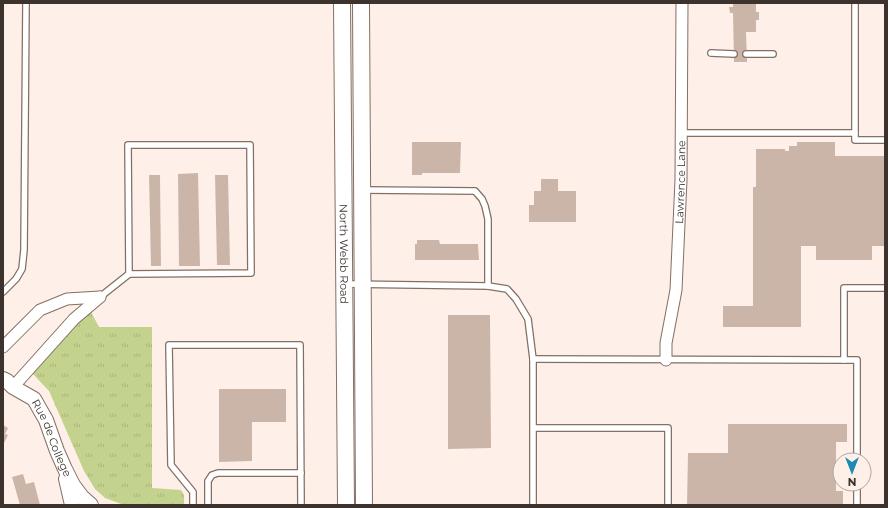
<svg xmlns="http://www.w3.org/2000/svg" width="888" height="508" font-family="Montserrat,sans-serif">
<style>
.grass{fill:url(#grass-tufts)}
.building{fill:#cbb5a8}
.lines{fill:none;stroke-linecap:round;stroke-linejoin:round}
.service-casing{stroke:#836f64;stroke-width:8}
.minor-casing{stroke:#836f64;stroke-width:13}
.tertiary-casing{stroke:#836f64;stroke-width:16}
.secondary-casing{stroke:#836f64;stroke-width:18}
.service{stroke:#fff;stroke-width:5.5}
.minor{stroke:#fff;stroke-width:11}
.tertiary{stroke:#fff;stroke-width:14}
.secondary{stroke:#fff;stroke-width:16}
.labels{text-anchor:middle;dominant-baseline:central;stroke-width:3;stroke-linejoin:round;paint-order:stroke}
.street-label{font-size:11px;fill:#3c332e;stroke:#fef0e8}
</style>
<defs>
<pattern id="grass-tufts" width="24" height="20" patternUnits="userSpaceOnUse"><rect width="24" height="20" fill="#c3d38e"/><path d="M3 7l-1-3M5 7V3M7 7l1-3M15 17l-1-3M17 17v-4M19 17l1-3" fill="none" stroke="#a8b67b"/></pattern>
</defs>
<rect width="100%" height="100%" fill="#fef0e8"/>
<polygon class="grass" points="91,312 99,327 152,327 152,488 181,490 184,495 184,505 134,505 121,504 105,498 95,489 84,471 49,391 32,373 79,320"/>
<g class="building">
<polygon points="733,3 756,3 756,12 759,12 759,20 756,20 756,32 746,32 747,62 734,62 733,13 730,13 729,7 733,7"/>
<polygon points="412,142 461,142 460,173 422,173 422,175 412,175"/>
<polygon points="797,142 835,142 835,156 885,156 885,246 872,246 872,260 816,260 816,246 801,246 801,327 723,327 723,306 753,306 753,187 756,187 756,149 785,149 785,151 789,151 789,146 797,146"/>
<polygon points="198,173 200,266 179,266 178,174"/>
<polygon points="149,175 160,175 161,266 151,266"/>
<polygon points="215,175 228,175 230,265 217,265"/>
<polygon points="541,179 558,179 558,191 576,191 576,222 529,222 529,205 534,205 534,191 541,191"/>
<polygon points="417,240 439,240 440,244 478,244 479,260 415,260 415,244 417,244"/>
<polygon points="448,315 490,315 491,448 448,449"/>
<polygon points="219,389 286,389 286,422 252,422 252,461 219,462"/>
<polygon points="728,424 847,424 847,442 836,442 836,491 843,491 843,505 687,505 688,453 728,453"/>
<polygon points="3,425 8,428 5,434 8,435 3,445"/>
<polygon points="23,474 26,484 34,482 40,505 20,505 12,477"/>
</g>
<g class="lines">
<g class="service-casing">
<g id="service">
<polyline points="711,53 734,54"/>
<polyline points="746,54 773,54"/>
<polyline points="681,133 855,133 855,3"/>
<polyline points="855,133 855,140 885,140"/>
<polygon points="128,145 250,145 251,273 129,274"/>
<polyline points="364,190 475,191 482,199 485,206 488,219 488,286"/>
<polyline points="346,284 488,286 507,289 516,299 528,319 533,359 533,505"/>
<polyline points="3,292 16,279 22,269 24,250 26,3"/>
<polyline points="100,297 129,274"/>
<polyline points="533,359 844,360 844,288 885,288"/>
<polyline points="844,360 857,360 857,460"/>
<polyline points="534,428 668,428 668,505"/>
<polyline points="857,484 857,505"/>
<polyline points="193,505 193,492 171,465 169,345 300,345 301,505"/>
<polyline points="208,505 208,481 212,475 218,473 301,473"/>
</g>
</g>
<g class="minor-casing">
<g id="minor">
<polyline points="3,347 40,310 67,299 100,297"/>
<path id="s1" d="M 666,360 L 666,343 L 676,290 L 681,180 L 682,3"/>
<polyline points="13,387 74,319 100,297"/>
</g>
</g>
<g class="tertiary-casing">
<g id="tertiary">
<path id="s2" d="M 3,379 L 7,381 L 13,387 L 34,399 L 46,420 L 57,451 L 65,469 L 73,485 L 82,497 L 91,505"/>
<polyline points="66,479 72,505"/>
</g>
</g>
<g class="secondary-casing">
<g id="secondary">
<path id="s3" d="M 342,3 L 346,505"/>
<polyline points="361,3 364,505"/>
</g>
</g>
<use href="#service" class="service"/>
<use href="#minor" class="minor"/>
<use href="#tertiary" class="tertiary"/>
<use href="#secondary" class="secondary"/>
</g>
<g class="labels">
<g class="street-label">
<text stroke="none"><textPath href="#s1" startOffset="179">Lawrence Lane</textPath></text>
<text stroke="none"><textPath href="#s3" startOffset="251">North Webb Road</textPath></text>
<text stroke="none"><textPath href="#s2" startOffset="80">Rue de College</textPath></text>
</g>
</g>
<rect width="888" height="508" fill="none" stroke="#3c332e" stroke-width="8"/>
<g transform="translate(852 472) rotate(180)"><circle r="19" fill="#fef0e8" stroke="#b0a49e"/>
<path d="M0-3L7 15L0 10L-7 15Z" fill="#1d8bb1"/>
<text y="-6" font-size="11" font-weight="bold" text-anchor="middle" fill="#3c332e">N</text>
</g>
</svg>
